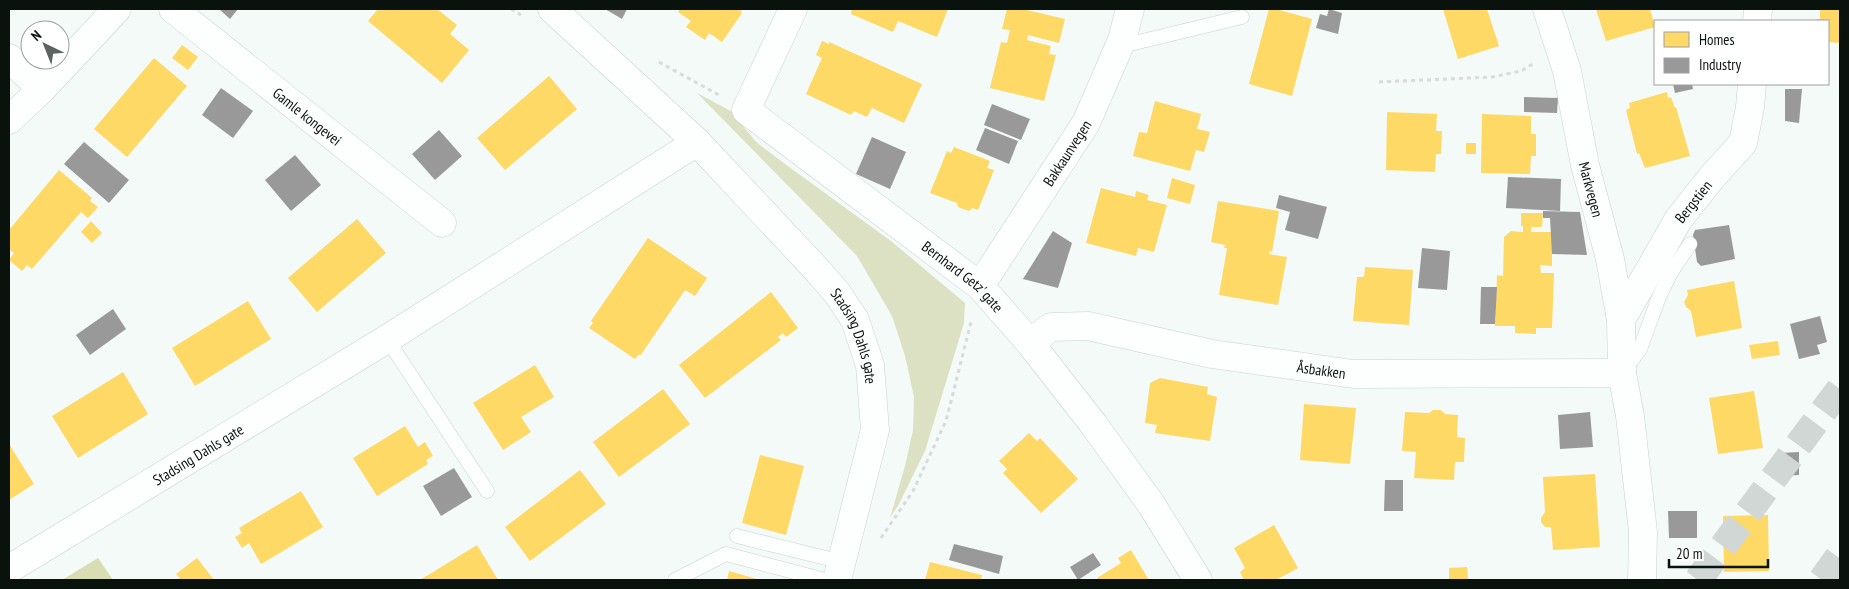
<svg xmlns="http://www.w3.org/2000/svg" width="1849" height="589" font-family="'PT Sans Narrow',sans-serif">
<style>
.green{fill:#dde1c3}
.forest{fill:#d8ddb2}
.homes{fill:#ffd966}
.industry{fill:#999}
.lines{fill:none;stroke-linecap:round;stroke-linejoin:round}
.trunk-tunnel{stroke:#d1d7d4;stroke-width:28;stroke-dasharray:28 14;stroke-linecap:butt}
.service-casing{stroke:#cad1cd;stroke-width:15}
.minor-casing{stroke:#cad1cd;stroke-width:29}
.secondary-casing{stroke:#cad1cd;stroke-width:29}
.path{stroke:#d8dbd9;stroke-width:3;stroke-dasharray:4 4;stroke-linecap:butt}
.service{stroke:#fdfefe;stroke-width:14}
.minor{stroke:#fdfefe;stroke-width:28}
.secondary{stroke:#fdfefe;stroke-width:28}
.labels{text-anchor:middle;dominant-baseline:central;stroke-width:5;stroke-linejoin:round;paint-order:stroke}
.street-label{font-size:15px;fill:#0a120e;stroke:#fff}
</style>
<rect width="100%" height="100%" fill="#f4faf7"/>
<polygon class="green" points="697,93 740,116 742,125 756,142 785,164 891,241 965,303 964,323 925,451 899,504 890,518 905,466 913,430 914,397 905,356 892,316 857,256"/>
<polygon class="forest" points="98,558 113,580 62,580"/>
<g class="homes">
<polygon points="378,9 437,9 457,25 450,34 469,50 442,83 368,21"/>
<polygon points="680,9 743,9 740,12 742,13 722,42 709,33 705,40 686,27 691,21 678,12"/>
<polygon points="852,9 948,9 937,37 898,21 893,32 851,14"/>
<polygon points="1007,9 1023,9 1065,19 1059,43 1028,35 1027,40 1051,46 1049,54 1056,55 1044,101 990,88 1001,42 1007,43 1009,34 1010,30 1002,29"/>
<polygon points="1269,9 1276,9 1312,19 1292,96 1249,84"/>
<polygon points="1443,9 1487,9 1499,46 1458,59"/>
<polygon points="1596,9 1650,9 1655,27 1606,41"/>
<polygon points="1820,9 1840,9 1840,43 1828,42 1828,21 1816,21 1817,19 1820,19"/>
<polygon points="822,41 829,44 829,42 922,84 904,123 872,108 867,117 854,111 851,115 806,94 822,58 816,55"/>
<polygon points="182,45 198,57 188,70 172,58"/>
<polygon points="154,58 187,86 127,157 94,129"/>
<polygon points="549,76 577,109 505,170 477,138"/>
<polygon points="1667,92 1668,98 1671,97 1675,108 1676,107 1690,156 1645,168 1639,153 1637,154 1626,110 1630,108 1629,103"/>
<polygon points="1155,101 1201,114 1197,129 1210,132 1204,152 1196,150 1190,171 1133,156 1139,132 1147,133"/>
<polygon points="1387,112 1437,114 1436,131 1442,131 1441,154 1436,154 1435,172 1386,170"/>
<polygon points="1482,114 1531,116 1531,134 1536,134 1536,156 1531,156 1530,174 1481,173"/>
<rect x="1466" y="143" width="10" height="11"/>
<polygon points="954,147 990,161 987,168 994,170 978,210 972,208 969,211 958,207 957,203 930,193 947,151 951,153"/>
<polygon points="59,170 92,198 90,201 98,207 88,218 81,212 32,269 27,265 22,271 9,260 14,253 9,249 9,230"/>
<polygon points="1172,178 1195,185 1190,204 1167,198"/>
<polygon points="1101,188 1135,197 1136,191 1149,195 1147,200 1167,205 1154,252 1138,248 1136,256 1086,243"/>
<polygon points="1218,201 1279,211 1272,252 1270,251 1269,254 1287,257 1278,305 1219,295 1227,248 1224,248 1225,245 1211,242"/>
<polygon points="1521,213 1543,213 1542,227 1531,227 1531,232 1552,232 1552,266 1540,265 1541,273 1554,273 1552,328 1536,328 1536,334 1515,333 1515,326 1495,326 1497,275 1503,276 1504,237 1511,231 1523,232 1523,226 1521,226"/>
<polygon points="357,219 386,253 317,312 288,278"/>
<polygon points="91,221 102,233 92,243 81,232"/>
<polygon points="648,238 707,278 695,296 685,290 640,356 639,354 635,359 589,328 593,323 591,321"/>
<polygon points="1365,267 1413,270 1409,325 1353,321 1357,277 1364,277"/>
<polygon points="1734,281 1742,328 1696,337 1691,311 1686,307 1684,302 1688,295 1687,290"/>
<polygon points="771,292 798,328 786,337 783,333 778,337 781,340 705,398 679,365"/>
<polygon points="248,301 271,339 195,386 172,348"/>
<polygon points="1778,341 1780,355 1752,359 1749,345"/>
<polygon points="535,365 554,397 521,417 531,432 503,450 473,403"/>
<polygon points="123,372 148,414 78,458 52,416"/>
<polygon points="1160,378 1208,387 1207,394 1217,397 1210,441 1155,433 1157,425 1145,423 1150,383"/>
<polygon points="663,389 690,424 619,477 593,442"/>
<polygon points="1754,391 1763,448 1718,454 1709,398"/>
<polygon points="1304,404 1356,408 1350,464 1300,460"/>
<polygon points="1433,410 1441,410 1445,414 1458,415 1457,437 1465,438 1464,462 1455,462 1454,480 1414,478 1416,452 1402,451 1405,412 1429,413"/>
<polygon points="405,426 418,447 425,442 433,456 426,460 428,464 377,496 353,458"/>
<polygon points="1029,433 1037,441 1040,438 1078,479 1041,513 1003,473 1007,469 999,461"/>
<polygon points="9,444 34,484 9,500"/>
<polygon points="760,455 804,466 786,535 742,523"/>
<polygon points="580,470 606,504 530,561 505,527"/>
<polygon points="1595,474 1600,547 1553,550 1551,527 1545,527 1541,522 1541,518 1545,512 1543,477"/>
<polygon points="301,491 323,527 261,564 249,543 242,548 235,537 242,533 239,528"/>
<polygon points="1768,515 1769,571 1724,572 1723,516"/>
<polygon points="1274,525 1298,568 1276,580 1244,580 1240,572 1245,568 1234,548"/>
<polygon points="477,545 498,580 420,580 438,569"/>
<polygon points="1131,550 1149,580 1098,580 1097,578 1121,563 1118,558"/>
<polygon points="197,558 214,580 177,580 180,578 176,574"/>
<polygon points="930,562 982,575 981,580 925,580"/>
<polygon points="1467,567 1468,580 1449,580 1449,568"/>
<polygon points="729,571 760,580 727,580"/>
</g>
<g class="industry">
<polygon points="219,9 238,9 230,19"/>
<polygon points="605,9 627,9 622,19"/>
<polygon points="1329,9 1342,13 1338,34 1316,28 1320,14 1327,16"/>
<polygon points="1673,84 1692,84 1693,89 1675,93"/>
<polygon points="221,88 253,111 233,138 202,115"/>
<polygon points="1785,89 1802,89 1799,123 1785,121"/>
<polygon points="1524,97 1558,98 1557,113 1524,112"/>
<polygon points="992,104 1030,119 1021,140 984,125"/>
<polygon points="985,128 1018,141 1009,164 976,150"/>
<polygon points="439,130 462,156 435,180 412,154"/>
<polygon points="872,137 906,152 890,189 856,174"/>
<polygon points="84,142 129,180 109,203 64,164"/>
<polygon points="295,155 321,185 291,211 265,180"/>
<polygon points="1508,177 1561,179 1560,211 1506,208"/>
<polygon points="1279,195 1327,207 1318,239 1285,230 1290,212 1276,208"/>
<polygon points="1543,211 1580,212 1587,255 1552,254 1550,218 1543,218"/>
<polygon points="1729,225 1735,259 1701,266 1697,262 1693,235 1695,230"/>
<polygon points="1053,231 1072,243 1058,288 1023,279"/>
<polygon points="1422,248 1450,251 1447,290 1418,288"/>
<polygon points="1481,287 1497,287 1495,324 1480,324"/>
<polygon points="113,309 126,329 90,355 76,335"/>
<polygon points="1820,316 1827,342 1817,345 1820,354 1799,359 1790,324"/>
<polygon points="1590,412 1593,447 1560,449 1558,415"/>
<polygon points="1799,452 1799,475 1780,476 1780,453"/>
<polygon points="454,468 472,497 441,516 423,486"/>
<polygon points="1385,480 1403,480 1403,511 1384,511"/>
<polygon points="1668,511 1697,511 1697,538 1669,538"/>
<polygon points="954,544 1003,556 999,574 949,560"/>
<polygon points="1093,553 1101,565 1078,580 1070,567"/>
</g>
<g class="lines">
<g class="trunk-tunnel">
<polyline points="1698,580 1840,389"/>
<polyline points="1822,580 1840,555"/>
</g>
<g class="service-casing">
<g id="service">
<polyline points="1122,40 1134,43 1242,17"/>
<polyline points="387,339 487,491"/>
<polyline points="1625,369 1640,349 1659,297 1670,274 1690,244"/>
<polyline points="737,536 842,562"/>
<polyline points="675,580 726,554 825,580"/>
</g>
</g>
<g class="minor-casing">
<g id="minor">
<path id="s1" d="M 173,9 L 442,223"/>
<path id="s2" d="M 793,9 L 746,110 L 980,286 L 1030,343 L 1094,425 L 1151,504 L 1198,580"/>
<path id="s3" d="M 1547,9 L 1567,71 L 1585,165 L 1610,259 L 1621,320 L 1622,373 L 1630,416 L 1643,532 L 1642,580"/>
<polyline points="1757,21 1758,9"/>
<polyline points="9,58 42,89"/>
<polyline points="9,120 42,89 117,9"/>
<path id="s4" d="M 980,286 L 1086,123 L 1122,40 L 1130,9"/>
<path id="s5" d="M 1621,320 L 1678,220 L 1712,177 L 1743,143 L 1750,107 L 1752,84"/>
<path id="s6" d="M 1030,343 L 1051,327 L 1088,326 L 1212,354 L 1353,374 L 1622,373"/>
<path id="s7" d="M 9,569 L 387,339 L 697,142"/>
</g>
</g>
<g class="secondary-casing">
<g id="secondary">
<path id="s8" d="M 552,9 L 697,142 L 818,271 L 837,293 L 855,320 L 870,365 L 875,430 L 837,580"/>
</g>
</g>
<g class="path">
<polyline points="511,9 521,15"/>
<polyline points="659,62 719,95"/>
<polyline points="1379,82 1492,77 1521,71 1533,64"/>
<polyline points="881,538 913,491 946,421 971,322"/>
</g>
<use href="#service" class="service"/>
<use href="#minor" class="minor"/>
<use href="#secondary" class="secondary"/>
</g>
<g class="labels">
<g class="street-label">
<text stroke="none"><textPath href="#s1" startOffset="172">Gamle kongevei</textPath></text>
<text stroke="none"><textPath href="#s4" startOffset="159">Bakkaunvegen</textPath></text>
<text stroke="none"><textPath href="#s3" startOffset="186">Markvegen</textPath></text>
<text stroke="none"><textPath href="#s5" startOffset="139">Bergstien</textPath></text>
<text stroke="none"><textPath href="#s2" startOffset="385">Bernhard Getz' gate</textPath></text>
<text stroke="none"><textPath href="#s8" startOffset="450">Stadsing Dahls gate</textPath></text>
<text stroke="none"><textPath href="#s6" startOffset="301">Åsbakken</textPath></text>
<text stroke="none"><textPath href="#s7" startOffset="221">Stadsing Dahls gate</textPath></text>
</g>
</g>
<rect width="1849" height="589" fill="none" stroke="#0a120e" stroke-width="20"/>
<rect x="1654" y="20" width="175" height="65" fill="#ffffff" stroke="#9da09f"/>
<rect x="1664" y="32" width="25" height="15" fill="#ffd966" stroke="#9da09f"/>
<text x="1699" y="45" font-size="15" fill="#0a120e">Homes</text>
<rect x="1664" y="58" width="25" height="15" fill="#999999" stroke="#9da09f"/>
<text x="1699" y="70" font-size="15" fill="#0a120e">Industry</text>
<g transform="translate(45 45) rotate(317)"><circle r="24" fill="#ffffff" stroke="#9da09f"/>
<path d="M0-4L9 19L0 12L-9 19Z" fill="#5c6360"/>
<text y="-8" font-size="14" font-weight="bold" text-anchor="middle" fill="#0a120e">N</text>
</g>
<path d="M1669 559v8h99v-8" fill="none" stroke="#0a120e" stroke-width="2.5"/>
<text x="1676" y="559" font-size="15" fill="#0a120e" stroke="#ffffff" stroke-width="4" paint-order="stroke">20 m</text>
</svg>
